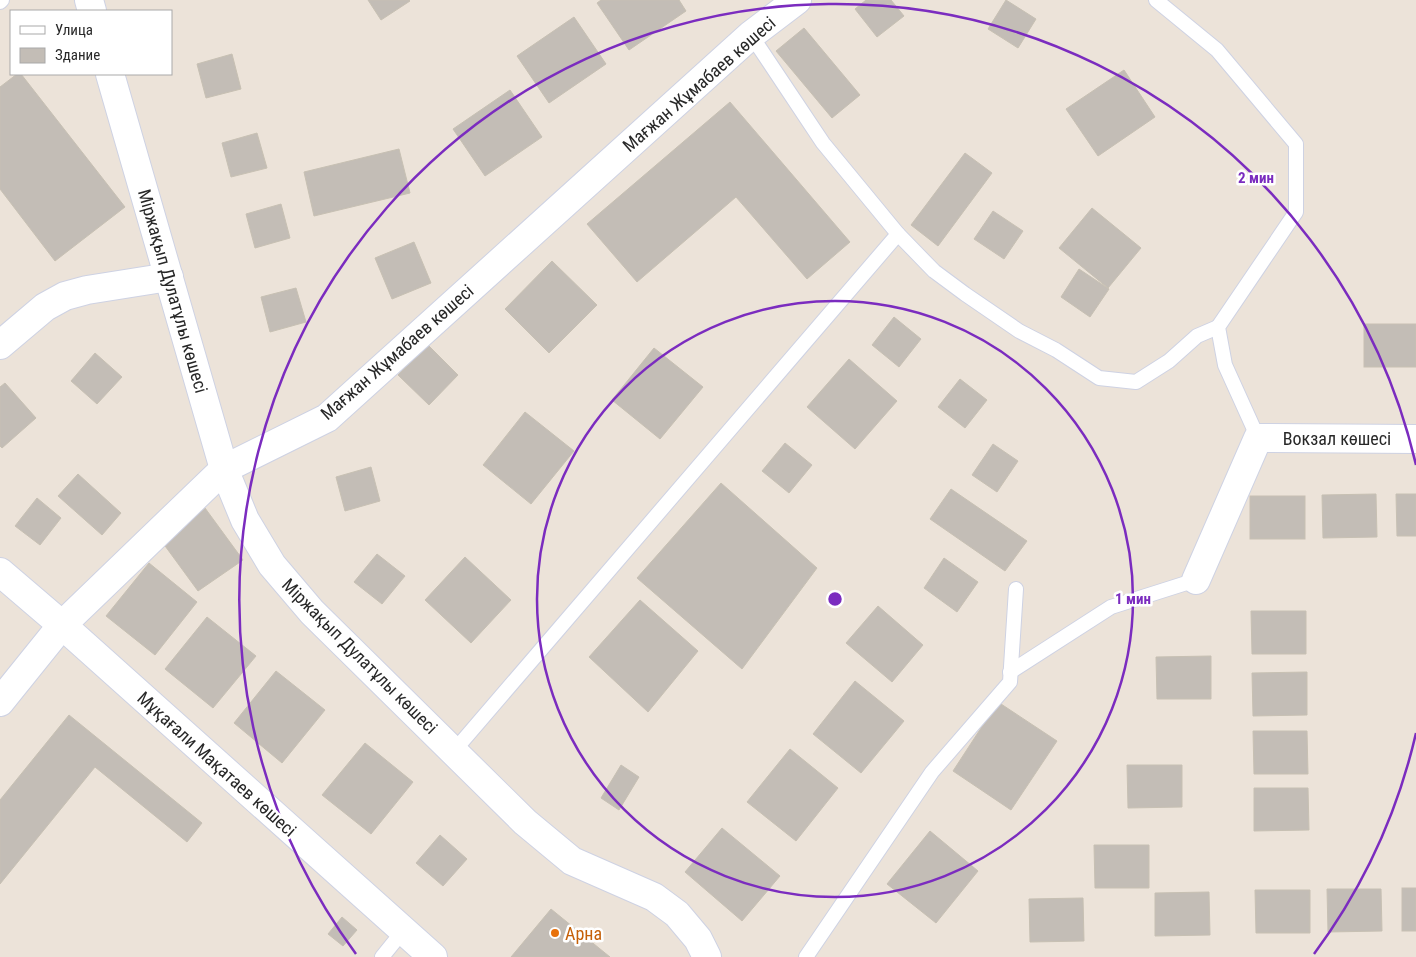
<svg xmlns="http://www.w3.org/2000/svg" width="1416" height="957" font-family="'Roboto Condensed',sans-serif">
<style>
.building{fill:#c3bdb6;stroke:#c7c0b3}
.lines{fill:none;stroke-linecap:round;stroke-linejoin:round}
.lane-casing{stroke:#ced2e3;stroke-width:16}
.street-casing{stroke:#ced2e3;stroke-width:30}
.secondary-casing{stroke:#ced2e3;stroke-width:30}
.lane{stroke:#fff;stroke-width:14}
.street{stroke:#fff;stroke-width:28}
.secondary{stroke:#fff;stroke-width:28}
.ring{fill:none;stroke:#7b2cbf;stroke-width:2.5}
.food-dot{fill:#e8710a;stroke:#fff;stroke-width:2}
.labels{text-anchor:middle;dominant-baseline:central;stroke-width:5;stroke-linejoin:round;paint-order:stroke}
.street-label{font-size:18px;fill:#282828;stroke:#fff}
.food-label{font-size:18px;fill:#c56008;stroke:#fff;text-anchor:start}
.centre{fill:#7b2cbf;stroke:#fff;stroke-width:2.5}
.ring-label{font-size:15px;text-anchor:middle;font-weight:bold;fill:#7b2cbf;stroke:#fff;stroke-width:5;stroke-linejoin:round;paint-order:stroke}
</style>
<rect width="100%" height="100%" fill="#ece3d9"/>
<g class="building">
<polygon points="368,0 409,0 410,1 381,20"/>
<polygon points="601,0 679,0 686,11 629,50 597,3"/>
<polygon points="866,0 891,0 904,16 877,37 855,9"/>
<polygon points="1006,0 1036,19 1018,48 988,29"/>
<polygon points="574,17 606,64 549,103 517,56"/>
<polygon points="804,28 860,95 832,118 776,51"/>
<polygon points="232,54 241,89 206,98 197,64"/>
<polygon points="1124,70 1155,117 1098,156 1066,109"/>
<polygon points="17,74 21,74 125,207 55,261 0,189 0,87"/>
<polygon points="510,90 542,137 485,176 453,129"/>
<polygon points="730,102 850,242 807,279 736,197 637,282 587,224"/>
<polygon points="257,133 267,168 231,177 222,143"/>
<polygon points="399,149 410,193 314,216 304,172"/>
<polygon points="965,153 992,173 938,246 911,225"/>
<polygon points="281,204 290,238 255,248 246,214"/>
<polygon points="1092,208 1141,248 1108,288 1059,248"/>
<polygon points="993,211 1023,231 1004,259 974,239"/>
<polygon points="414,242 431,283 392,299 375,258"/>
<polygon points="552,261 597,305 549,353 505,309"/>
<polygon points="1079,269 1109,289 1090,317 1061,297"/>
<polygon points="296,288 306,322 270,332 261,297"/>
<polygon points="894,317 921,339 899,367 872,345"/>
<rect x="1364" y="324" width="52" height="43"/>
<polygon points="428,345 458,375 429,405 398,375"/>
<polygon points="654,348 703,387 660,439 612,400"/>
<polygon points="95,353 122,377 97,404 71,381"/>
<polygon points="849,359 897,401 855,449 807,407"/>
<polygon points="960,379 987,400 965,428 938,407"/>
<polygon points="5,383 36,418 2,448 0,446 0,387"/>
<polygon points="525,412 574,451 531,504 483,465"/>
<polygon points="785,443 812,465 789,493 762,471"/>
<polygon points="993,444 1018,461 997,492 972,475"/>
<polygon points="371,467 380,501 345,511 336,477"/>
<polygon points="78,474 121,513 102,535 58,496"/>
<polygon points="721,483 817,568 742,669 637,578"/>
<polygon points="951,489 1027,541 1005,571 930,519"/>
<polygon points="1376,494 1377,537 1323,538 1322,495"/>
<polygon points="1396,494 1416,494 1416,536 1397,536"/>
<rect x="1250" y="496" width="55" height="43"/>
<polygon points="37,498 61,518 40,545 15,526"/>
<polygon points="205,508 243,560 198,591 160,539"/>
<polygon points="377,554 405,576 382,604 354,582"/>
<polygon points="465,557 511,600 471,643 425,600"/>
<polygon points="944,558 978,582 957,612 924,588"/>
<polygon points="149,563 197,602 155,655 106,616"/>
<polygon points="640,600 698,651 648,712 589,657"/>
<polygon points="878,606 923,645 892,682 846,643"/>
<polygon points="1251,611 1306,611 1306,654 1252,654"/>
<polygon points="207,617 256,656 213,708 165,669"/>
<polygon points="1211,656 1211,699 1157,699 1156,657"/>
<polygon points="276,671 325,710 282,763 234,723"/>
<polygon points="1307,672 1307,715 1253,716 1252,673"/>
<polygon points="855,681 904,721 861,773 813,734"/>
<polygon points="998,702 1057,741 1011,810 953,771"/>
<polygon points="69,715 202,823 187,842 95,767 0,884 0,800"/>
<polygon points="1253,731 1307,731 1308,774 1254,774"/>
<polygon points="365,743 413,782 371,834 322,795"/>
<polygon points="790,749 838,788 796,841 747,802"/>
<polygon points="621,765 639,777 619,810 601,798"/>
<polygon points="1127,765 1182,765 1182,807 1128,808"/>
<polygon points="1254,788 1308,788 1309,830 1254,831"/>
<polygon points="722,828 780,876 742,921 685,872"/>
<polygon points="930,831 978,871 936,923 887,884"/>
<polygon points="440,835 467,859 443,886 416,863"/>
<polygon points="1094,845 1149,845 1149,888 1095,888"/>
<rect x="1402" y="888" width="14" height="43"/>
<polygon points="1327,889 1381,889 1382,931 1328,932"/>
<polygon points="1255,890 1310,890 1310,933 1256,933"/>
<polygon points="1209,892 1210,935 1155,936 1155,893"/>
<polygon points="1083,898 1084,941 1030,942 1029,899"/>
<polygon points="551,909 610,957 511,957"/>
<polygon points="342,917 357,930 343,946 328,934"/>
</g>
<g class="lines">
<g class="lane-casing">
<g id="lane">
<polyline points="1156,0 1217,50 1296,144 1296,212 1218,327 1225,365 1258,438"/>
<polyline points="0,2 2,0"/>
<polyline points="898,234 934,271 965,294 1019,331 1056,350 1099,378 1136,382 1169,361 1197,336 1218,327"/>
<polyline points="1010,672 1111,607 1196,580"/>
<polyline points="454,751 898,234 823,143 751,35"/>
<polyline points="382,957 403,931"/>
<polyline points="806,957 932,772 1010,682 1016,589"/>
</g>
</g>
<g class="street-casing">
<g id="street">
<polyline points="89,0 92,11"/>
<polyline points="110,74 224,469 245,520 272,565 312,612 525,822 572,861 654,897 677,914 698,939 707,957"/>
<polyline points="0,345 45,307 65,296 87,290 169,277"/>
<polyline points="1196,580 1258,438 1416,439"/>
<polyline points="0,702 62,625 224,469 327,418 751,35 797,0"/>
</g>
</g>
<g class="secondary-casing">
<polyline id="secondary" points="0,572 62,625 433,957"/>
</g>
<use href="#lane" class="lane"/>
<use href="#street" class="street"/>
<use href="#secondary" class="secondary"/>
</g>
<g class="ring">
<circle cx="835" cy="599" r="298"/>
<path d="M1416 733A596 596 0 0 1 1314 954M356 954A596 596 0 1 1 1416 465"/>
</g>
<circle class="food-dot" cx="555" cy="933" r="5"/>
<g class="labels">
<g class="street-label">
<text transform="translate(699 84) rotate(-41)">Мағжан Жұмабаев көшесі</text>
<text transform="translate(173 291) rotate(74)">Міржақып Дулатұлы көшесі</text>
<text transform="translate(397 352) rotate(-41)">Мағжан Жұмабаев көшесі</text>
<text x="1337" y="438">Вокзал көшесі</text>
<text transform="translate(360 656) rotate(45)">Міржақып Дулатұлы көшесі</text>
<text transform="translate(217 764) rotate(42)">Мұқағали Мақатаев көшесі</text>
</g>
<g class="food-label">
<text x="565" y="933">Арна</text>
</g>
</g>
<circle cx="835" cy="599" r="8" class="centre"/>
<g class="ring-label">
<text x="1256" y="183">2 мин</text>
<text x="1133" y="604">1 мин</text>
</g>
<rect x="10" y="10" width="162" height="65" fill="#ffffff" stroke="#a9a9a9"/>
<rect x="20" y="26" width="25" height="8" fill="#ffffff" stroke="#a9a9a9"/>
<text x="55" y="35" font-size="15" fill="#282828">Улица</text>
<rect x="20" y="48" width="25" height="15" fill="#c3bdb6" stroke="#a9a9a9"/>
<text x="55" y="60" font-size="15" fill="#282828">Здание</text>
</svg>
